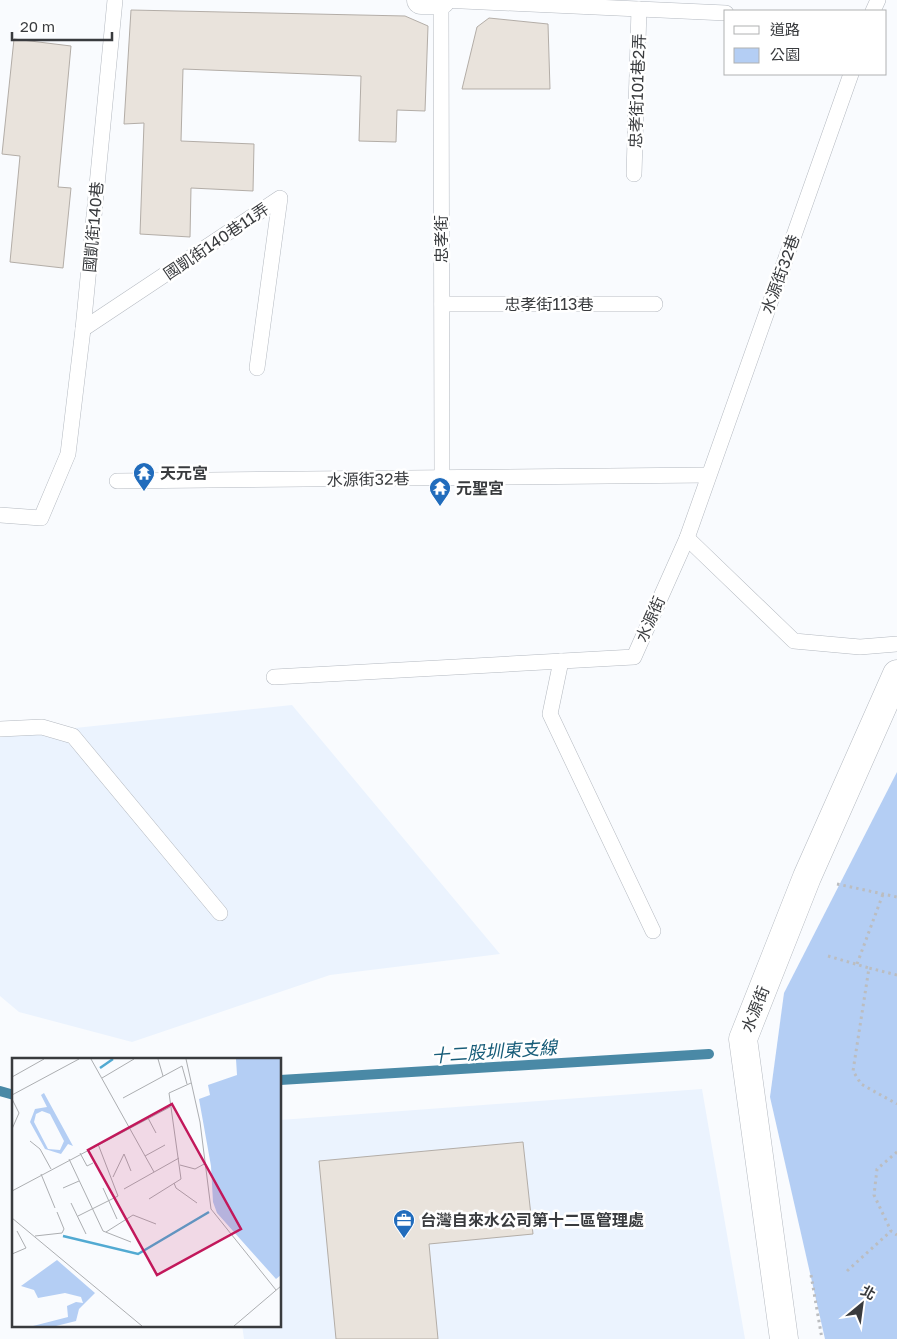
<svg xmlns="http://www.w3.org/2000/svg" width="897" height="1339" font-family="'Golos Text','Noto Sans TC',sans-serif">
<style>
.built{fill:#ebf3fe}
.green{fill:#b4cef4}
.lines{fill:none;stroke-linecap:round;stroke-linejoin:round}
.stream{stroke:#4a89a6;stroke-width:10}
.building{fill:#e9e3dc;stroke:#b3ada7}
.lane-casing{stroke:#b4b9c0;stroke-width:16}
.street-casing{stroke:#b4b9c0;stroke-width:29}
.secondary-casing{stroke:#b4b9c0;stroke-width:29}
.path{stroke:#bbbdc0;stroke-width:3;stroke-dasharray:2.5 4;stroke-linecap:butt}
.lane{stroke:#fff;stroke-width:15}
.street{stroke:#fff;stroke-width:28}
.secondary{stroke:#fff;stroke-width:28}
.labels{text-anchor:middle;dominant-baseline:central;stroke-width:5;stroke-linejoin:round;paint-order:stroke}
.street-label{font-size:16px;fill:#393b3e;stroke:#fff}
.poi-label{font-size:16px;font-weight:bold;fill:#393b3e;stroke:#fff;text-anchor:start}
.water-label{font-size:18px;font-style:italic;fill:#185d79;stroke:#fff}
.inset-river{fill:none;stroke:#52aad2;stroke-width:2.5}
.inset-road{fill:none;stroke:#acaeb1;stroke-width:1}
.view{fill:#c2185b;fill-opacity:0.15;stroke:#c2185b;stroke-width:2.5}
.inset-edge{fill:none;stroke:#393b3e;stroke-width:2.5}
</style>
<rect width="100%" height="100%" fill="#f9fbfe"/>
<g class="built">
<polygon points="292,705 500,954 330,975 132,1042 19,1012 0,996 0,736"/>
<polygon points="702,1089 745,1339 244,1339 242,1325 280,1325 280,1120"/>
</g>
<polygon class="green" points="897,772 897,1339 825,1339 770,1097 784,993"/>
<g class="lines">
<g class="stream">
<polyline points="280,1080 709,1054"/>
<polyline points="0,1091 14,1095"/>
</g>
</g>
<g class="building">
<polygon points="131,10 405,16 428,26 425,111 397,110 396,142 359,141 361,76 183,69 181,141 254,144 253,191 191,188 190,237 140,234 144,123 124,124"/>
<polygon points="489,18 548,24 550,89 462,89 477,27"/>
<polygon points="14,39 71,46 58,187 71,188 63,268 10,262 20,156 2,154"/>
<polygon points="523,1142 533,1234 429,1244 438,1339 336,1339 319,1161"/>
</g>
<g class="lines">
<g class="lane-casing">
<g id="lane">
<polyline points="873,11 878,0"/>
<polyline points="634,174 639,9"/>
<polyline points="442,304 655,304"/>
<polyline points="83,329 280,198 257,368"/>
<polyline points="442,478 441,0 726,13"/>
<polyline points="117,481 708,475"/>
<polyline points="0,515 41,518 68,454 83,329 115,0"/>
<polyline points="687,538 794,641 860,647 897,644"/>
<polyline points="561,661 550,714 653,931"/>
<polyline points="274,677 634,657 687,538 851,74"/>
<polyline points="0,729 42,727 73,736 220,913"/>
</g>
</g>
<g class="street-casing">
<polyline id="street" points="421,0 441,0"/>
</g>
<g class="secondary-casing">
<polyline id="secondary" points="784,1339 743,1039 807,877 897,674"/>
</g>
<g class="path">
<polyline points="837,884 897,897"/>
<polyline points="828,956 869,968"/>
<polyline points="857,964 883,894"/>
<polyline points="897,975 869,968 853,1071 861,1084 897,1104"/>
<polyline points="897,1152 877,1169 874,1195 891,1231 897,1235"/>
<polyline points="847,1271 891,1231"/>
<polyline points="811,1275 822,1339"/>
</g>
<use href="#lane" class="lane"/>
<use href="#street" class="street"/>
<use href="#secondary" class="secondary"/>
</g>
<defs>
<g id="temple-pin" transform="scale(1.125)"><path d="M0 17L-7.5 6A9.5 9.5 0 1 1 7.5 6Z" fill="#216cbc" stroke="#fff"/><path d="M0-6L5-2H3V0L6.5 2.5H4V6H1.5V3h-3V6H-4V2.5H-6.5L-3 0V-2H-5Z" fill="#fff"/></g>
<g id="office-pin" transform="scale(1.125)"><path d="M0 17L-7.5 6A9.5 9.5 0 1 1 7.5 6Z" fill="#216cbc" stroke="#fff"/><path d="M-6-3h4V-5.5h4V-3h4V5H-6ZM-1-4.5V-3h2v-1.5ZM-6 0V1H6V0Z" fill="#fff"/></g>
</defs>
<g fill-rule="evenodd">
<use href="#temple-pin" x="144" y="473"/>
<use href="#temple-pin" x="440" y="488"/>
<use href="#office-pin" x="404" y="1220"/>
</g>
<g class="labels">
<g class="street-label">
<text transform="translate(637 91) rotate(-88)">忠孝街101巷2弄</text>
<text transform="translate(93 227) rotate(-85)">國凱街140巷</text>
<text transform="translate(441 239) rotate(-90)">忠孝街</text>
<text transform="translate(216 241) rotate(-34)">國凱街140巷11弄</text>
<text transform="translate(780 274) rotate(-70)">水源街32巷</text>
<text x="549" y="304">忠孝街113巷</text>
<text transform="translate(368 479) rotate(-1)">水源街32巷</text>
<text transform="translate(650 619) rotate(-66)">水源街</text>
<text transform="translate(755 1009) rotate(-68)">水源街</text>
</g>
<g class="poi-label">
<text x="160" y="473">天元宮</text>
<text x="456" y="488">元聖宮</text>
<text x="420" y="1220">台灣自來水公司第十二區管理處</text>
</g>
<g class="water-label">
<text transform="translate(494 1051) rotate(-4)">十二股圳東支線</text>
</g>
</g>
<g transform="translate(12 1058)">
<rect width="269" height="269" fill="#f9fbfe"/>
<path d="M 224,1 L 269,1 L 269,217 L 264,221 L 205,155 L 201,144 L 199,108 L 187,41 L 198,37 L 196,27 L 225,17 ZM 32,35 L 61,88 L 56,86 L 49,96 L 33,91 L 18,64 L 23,51 L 35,49 L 29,37 ZM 30,53 L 38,56 L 52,83 L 48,92 L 36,91 L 22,64 L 24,56 ZM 45,202 L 83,235 L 67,251 L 64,263 L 44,268 L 21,268 L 56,259 L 55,248 L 64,244 L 71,245 L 69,239 L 53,235 L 26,240 L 22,232 L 9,228 Z" fill="#b4cef4" fill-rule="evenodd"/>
<path class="inset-river" d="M 88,10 L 101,1M 51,178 L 126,196 L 197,154"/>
<path class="inset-road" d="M 79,1 L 142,114M 146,1 L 151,18M 174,1 L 188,64 L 199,151 L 264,232M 0,19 L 32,1M 90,20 L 122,1M 0,37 L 67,1M 111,40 L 170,8 L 175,26M 0,41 L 7,55 L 0,71M 136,60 L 144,75M 18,83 L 28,91 L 39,111M 68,95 L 75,108 L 81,105M 133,98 L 153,87M 57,101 L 91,173 L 119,184M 168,107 L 183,111 L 194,105M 29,116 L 43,150M 101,119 L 112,96 L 119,113M 162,125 L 164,130 L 185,145M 51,130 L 67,123M 91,130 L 105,161M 112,131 L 167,100M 0,133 L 158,49M 137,141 L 169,121 L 157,35 L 179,25M 59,145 L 74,176M 66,158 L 106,138 L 86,86M 0,160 L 130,268M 94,174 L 121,157 L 144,166M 23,178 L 50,175 L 52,171 L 45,154M 0,196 L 14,190 L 5,173M 222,268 L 269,228"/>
<path class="view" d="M 160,46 L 229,171 L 145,217 L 76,92 Z"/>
<rect width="269" height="269" class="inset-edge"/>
</g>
<rect x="724" y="10" width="162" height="65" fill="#ffffff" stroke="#b0b1b2"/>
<rect x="734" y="26" width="25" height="8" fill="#ffffff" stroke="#b0b1b2"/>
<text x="770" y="35" font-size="15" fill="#393b3e">道路</text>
<rect x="734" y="48" width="25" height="15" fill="#b4cef4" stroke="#b0b1b2"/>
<text x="770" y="60" font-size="15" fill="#393b3e">公園</text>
<g transform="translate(862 1304) rotate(29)" stroke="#ffffff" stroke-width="4" paint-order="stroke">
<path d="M0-4L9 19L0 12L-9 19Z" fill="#393b3e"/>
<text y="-8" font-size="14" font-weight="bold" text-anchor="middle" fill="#393b3e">北</text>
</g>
<path d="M12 32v8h100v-8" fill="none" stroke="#393b3e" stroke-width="2.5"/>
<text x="20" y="32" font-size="15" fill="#393b3e" stroke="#ffffff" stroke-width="4" paint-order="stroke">20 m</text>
</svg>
